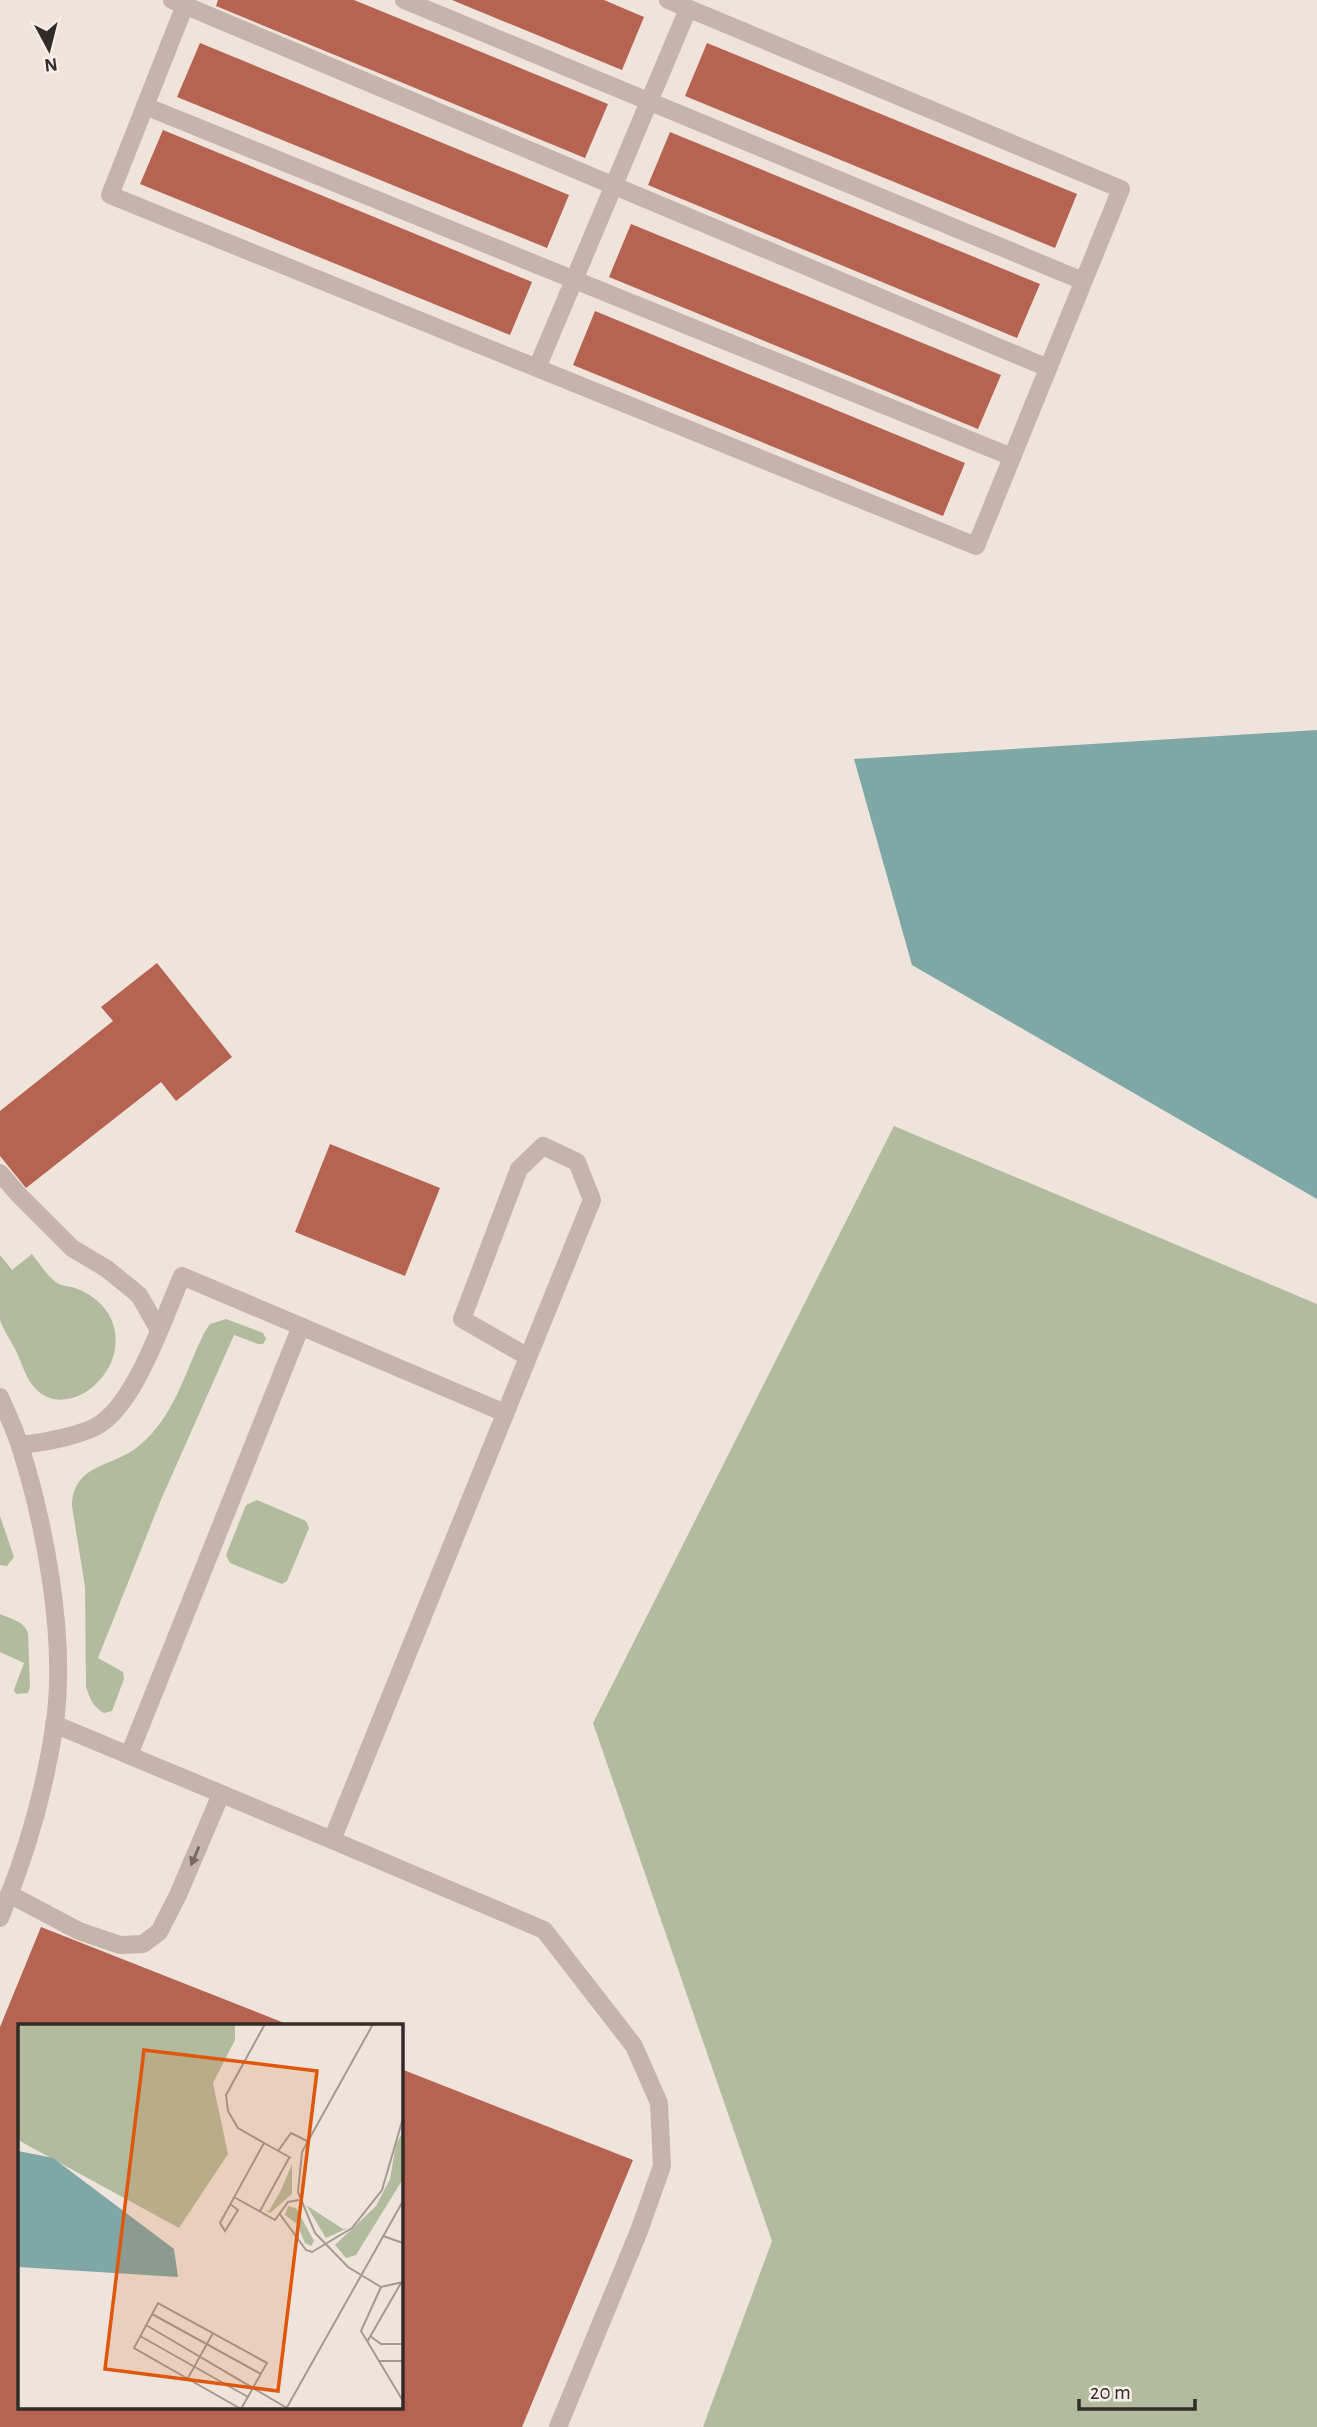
<svg xmlns="http://www.w3.org/2000/svg" width="1317" height="2427" font-family="'Alegreya Sans',sans-serif">
<style>
.green{fill:#b3bb9e}
.water{fill:#7ea7a6}
.building{fill:#b66352}
.lines{fill:none;stroke-linecap:round;stroke-linejoin:round}
.minor{stroke:#c5b4a9;stroke-width:18}
.oneway{fill:#756962}
.inset-road{fill:none;stroke:#a39a94;stroke-width:2}
.view{fill:#df570d;fill-opacity:0.15;stroke:#df570d;stroke-width:3.5}
.inset-edge{fill:none;stroke:#332b28;stroke-width:3.5}
</style>
<rect width="100%" height="100%" fill="#eee4dc"/>
<g class="green">
<polygon points="894,1126 1317,1304 1317,2427 703,2427 772,2241 593,1723"/>
<path d="M 32,1254 C 40,1264 47,1276 57,1283 C 62,1286 66,1286 72,1287 C 89,1292 105,1304 112,1321 C 132,1373 65,1424 34,1387 C 26,1378 22,1364 17,1353 C 13,1344 2,1328 0,1320 C 0,1302 0,1274 0,1255 L 12,1270 Z"/>
<path d="M 226,1319 L 263,1333 L 266,1339 L 263,1344 L 258,1344 L 234,1335 L 160,1502 L 98,1658 L 123,1672 L 124,1679 L 112,1711 L 104,1713 C 93,1707 90,1699 86,1687 L 85,1587 L 72,1506 C 73,1463 113,1468 140,1445 C 174,1417 185,1372 204,1333 L 210,1324 Z"/>
<polygon points="257,1500 306,1521 309,1528 287,1581 282,1584 230,1563 226,1555 246,1505"/>
<polygon points="0,1516 14,1557 7,1566 0,1565"/>
<path d="M 0,1614 C 11,1619 24,1621 28,1633 L 30,1687 L 28,1693 L 16,1694 L 14,1690 L 24,1663 L 0,1652 Z"/>
</g>
<polygon class="water" points="1317,730 1317,1199 912,965 854,759"/>
<g class="building">
<polygon points="218,0 354,0 608,104 585,158 216,6"/>
<polygon points="452,0 604,0 644,17 622,70"/>
<polygon points="200,43 569,195 547,248 177,97"/>
<polygon points="707,43 1077,194 1055,248 685,96"/>
<polygon points="163,130 532,282 510,335 140,184"/>
<polygon points="670,132 1040,284 1017,338 648,185"/>
<polygon points="631,224 1001,375 978,429 609,277"/>
<polygon points="595,311 965,463 943,516 573,365"/>
<polygon points="157,963 232,1057 176,1101 161,1082 26,1188 0,1156 0,1111 113,1021 101,1007"/>
<polygon points="330,1144 440,1188 405,1276 295,1232"/>
<polygon points="41,1927 292,2026 19,2026 19,2408 401,2408 401,2069 633,2160 522,2427 0,2427 0,2027"/>
</g>
<g class="lines">
<g class="minor">
<polyline points="172,0 1048,368"/>
<polyline points="187,0 110,195 976,546 1121,189 668,0"/>
<polyline points="404,0 1083,281"/>
<polyline points="145,106 1012,457"/>
<polyline points="537,368 688,9"/>
<polyline points="0,1173 18,1194 72,1248 107,1269 139,1295 159,1330"/>
<polyline points="528,1357 462,1319 519,1169 543,1146 577,1162 592,1200 332,1840 544,1930 634,2046 659,2103 662,2166 639,2231 558,2427"/>
<path d="M 0,1397 C 7,1413 15,1430 20,1446 C 45,1525 65,1632 56,1714 C 47,1784 27,1853 0,1918"/>
<path d="M 20,1445 C 41,1443 87,1435 103,1422 C 138,1396 164,1317 182,1276 L 505,1413"/>
<polyline points="54,1724 332,1840"/>
<polyline points="129,1755 301,1326"/>
<polyline points="9,1894 79,1931 120,1945 143,1944 159,1932 178,1895 221,1794"/>
</g>
</g>
<defs><path id="oneway-solid" d="M-6-.8H1V-3.2L6.5 0L1 3.2V.8H-6Z" transform="scale(1.75)"/></defs>
<use class="oneway" href="#oneway-solid" transform="translate(195 1856) rotate(113)"/>
<g transform="translate(18 2024)">
<rect width="385" height="385" fill="#eee4dc"/>
<path d="M 0,0 L 217,0 L 217,16 L 195,59 L 210,130 L 161,204 L 0,116 ZM 385,108 L 385,155 L 338,231 L 328,234 L 317,221 L 358,182 L 372,155 L 378,120 ZM 274,140 L 274,170 L 252,189 L 247,186 L 251,187 L 263,166 ZM 288,181 L 325,205 L 330,204 L 308,214 ZM 270,182 L 278,184 L 296,217 L 293,222 L 287,219 L 279,200 L 267,191 Z" fill="#b3bb9e"/>
<path d="M 0,127 L 35,134 L 156,225 L 160,253 L 0,243 Z" fill="#7ea7a6"/>
<path class="inset-road" d="M 355,0 L 284,128 L 280,168 L 297,209 L 330,243 L 363,263 L 385,258M 246,119 L 273,134M 260,127 L 273,109 L 289,117M 216,173 L 257,196 L 270,178 L 281,176M 212,180 L 220,186 L 207,207 L 202,199 L 246,119 L 220,104 L 210,87 L 208,71 L 247,0M 242,187 L 271,134M 261,189 L 288,226 L 294,228 L 334,204 L 364,166 L 385,94M 365,212 L 385,219M 363,263 L 343,307 L 385,377M 134,290 L 243,350M 128,301 L 269,384M 122,312 L 230,373M 352,312 L 363,320 L 385,320M 349,318 L 383,259M 360,337 L 385,337M 170,354 L 195,309M 223,385 L 116,324 L 140,279 L 249,339 L 223,385M 268,385 L 385,177"/>
<path class="view" d="M 126,26 L 299,47 L 260,367 L 87,345 Z"/>
<rect width="385" height="385" class="inset-edge"/>
</g>
<g transform="translate(49 49) rotate(173)" stroke="#f7eee7" stroke-width="5" paint-order="stroke">
<path d="M0-5L12 26L0 18L-12 26Z" fill="#332b28"/>
<text y="-10" font-size="19" font-weight="bold" text-anchor="middle" fill="#332b28">N</text>
</g>
<path d="M1079 2399v10h116v-10" fill="none" stroke="#332b28" stroke-width="3.5"/>
<text x="1090" y="2399" font-size="21" fill="#332b28" stroke="#f7eee7" stroke-width="5" paint-order="stroke">20 m</text>
</svg>
